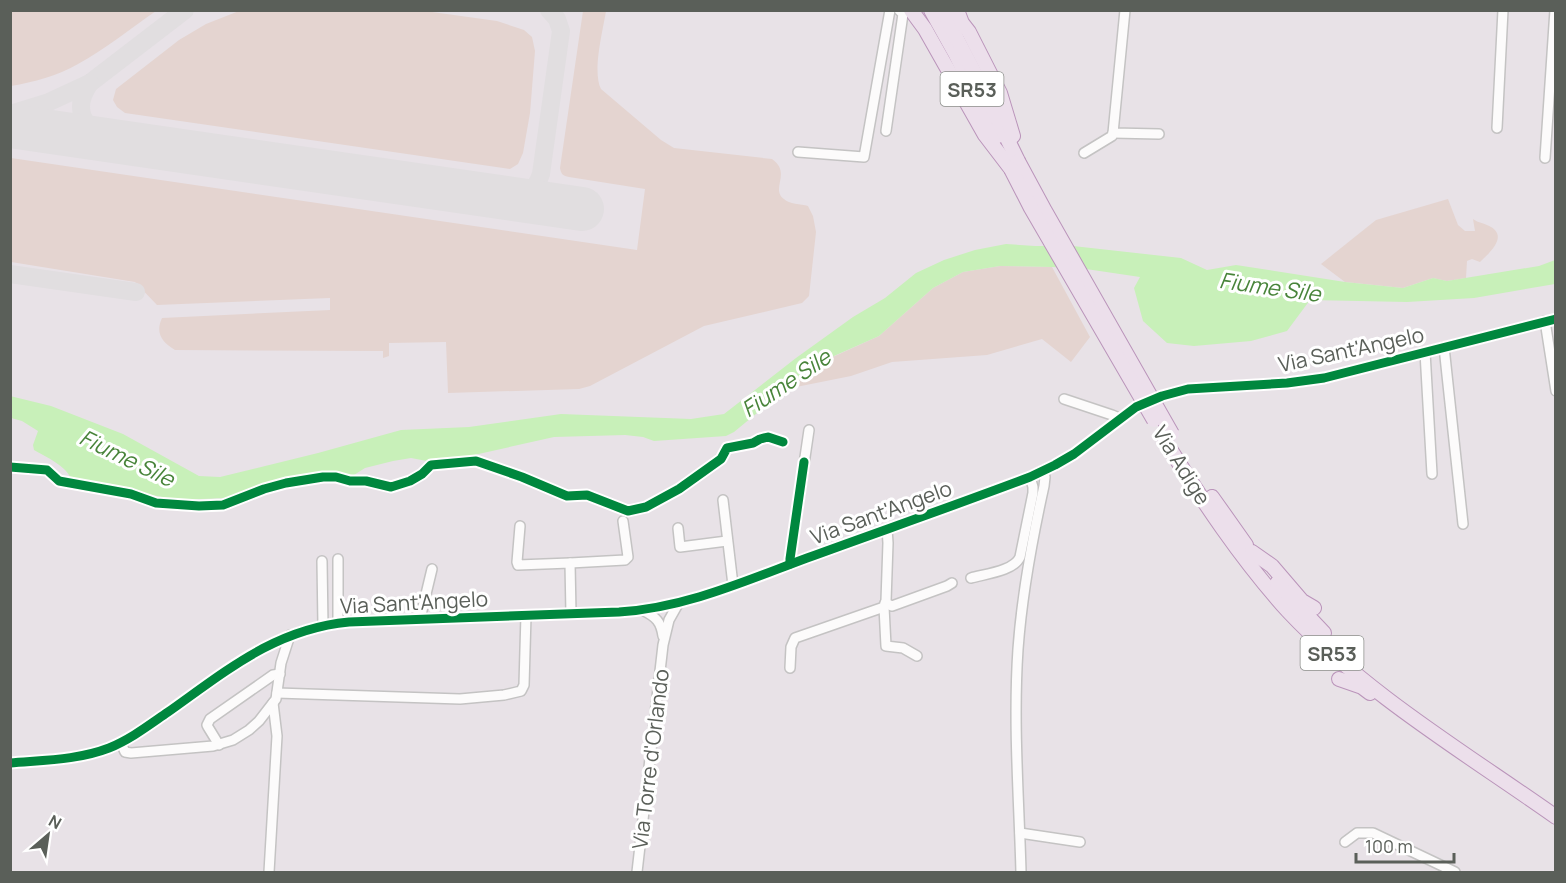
<svg xmlns="http://www.w3.org/2000/svg" width="1566" height="883" font-family="Manrope,sans-serif">
<style>
.green{fill:#e4d4d0}
.water{fill:#c8f0b9}
.lines{fill:none;stroke-linecap:round;stroke-linejoin:round}
.taxiway{stroke:#e1dee0;stroke-width:18}
.runway{stroke:#e1dee0;stroke-width:44}
.minor-casing{stroke:#c4c3c3;stroke-width:12}
.highway-casing{stroke:#ba94ba;stroke-width:16}
.minor{stroke:#fcfbfb;stroke-width:9}
.highway{stroke:#ecdfeb;stroke-width:14}
.highway-bridge-casing{stroke:#ba94ba;stroke-width:16;stroke-linecap:butt}
.highway-bridge{stroke:#ecdfeb;stroke-width:14}
.cycleway-casing{stroke:#fff;stroke-width:13}
.cycleway{stroke:#00873e;stroke-width:9}
.labels{text-anchor:middle;dominant-baseline:central;stroke-width:6;stroke-linejoin:round;paint-order:stroke}
.shield{fill:#fff;stroke:#8c8f8b;stroke-width:1.5}
.shield-label{font-size:20px;font-weight:bold;fill:#5a5f59}
.street-label{font-size:21px;fill:#5a5f59;stroke:#fff}
.water-label{font-size:22px;font-style:italic;fill:#48843a;stroke:#fff}
</style>
<rect width="100%" height="100%" fill="#e8e2e7"/>
<g class="green">
<path d="M 11,10 L 156,10 L 156,11 C 130,29 105,49 78,64 C 57,76 34,82 11,86 Z"/>
<polygon points="239,11 425,11 497,21 524,30 532,37 535,51 530,113 523,153 518,164 510,169 125,113 117,107 113,100 116,89 179,40 206,24"/>
<path d="M 583,11 L 606,11 C 603,30 592,72 601,89 L 661,140 L 674,148 L 772,159 C 792,173 770,189 784,199 C 789,204 801,204 808,206 L 813,216 L 816,232 L 809,296 L 802,303 L 704,326 L 590,386 L 579,389 L 448,393 L 446,342 L 389,343 L 389,356 L 383,358 L 383,351 L 175,350 C 162,342 155,333 162,318 L 330,310 L 330,298 L 157,305 L 135,282 L 11,262 L 11,158 L 637,250 L 645,189 L 569,177 C 563,176 561,174 560,168 Z"/>
<path d="M 1448,199 L 1458,225 L 1465,231 L 1475,231 L 1473,219 C 1478,223 1485,223 1491,227 C 1508,237 1489,253 1480,262 L 1472,259 L 1467,261 L 1466,278 L 1447,281 L 1433,278 L 1403,288 L 1345,282 L 1321,264 L 1376,220 Z"/>
<polygon points="1000,266 1052,267 1090,337 1071,362 1042,339 987,355 892,362 851,376 786,389 826,360 879,336 933,288 963,272"/>
</g>
<path class="water" d="M 1006,244 L 1035,246 L 1073,246 L 1181,258 L 1207,270 L 1236,265 L 1345,282 L 1403,288 L 1433,278 L 1447,281 L 1539,266 L 1555,260 L 1555,284 L 1474,298 L 1407,302 L 1310,300 L 1287,331 L 1251,341 L 1194,346 L 1167,343 L 1143,321 L 1134,288 L 1140,277 L 1086,269 L 1052,267 L 1000,266 L 963,272 L 933,288 L 879,336 L 825,360 L 786,389 L 734,432 L 726,436 L 654,441 L 643,437 L 625,435 L 554,437 L 456,459 L 427,461 L 411,458 L 393,461 L 365,468 L 354,475 L 341,474 L 284,477 L 227,498 L 177,500 L 142,493 L 112,484 L 72,480 C 65,465 48,458 34,450 L 33,445 L 38,431 L 22,421 L 11,418 L 10,396 L 51,406 L 123,434 L 199,476 L 220,477 L 318,453 L 401,430 L 469,427 L 561,414 L 691,419 L 724,414 L 796,358 L 853,317 L 885,298 L 916,273 L 944,260 L 975,250 Z"/>
<g class="lines">
<g class="taxiway">
<polyline points="90,83 185,10"/>
<path d="M 10,114 L 49,102 L 90,83 C 71,110 84,129 111,141"/>
<path d="M 501,196 C 523,198 533,196 541,174 L 561,31 L 557,19 L 549,10"/>
<polyline points="10,274 136,292"/>
</g>
<polyline class="runway" points="10,126 582,209"/>
<g class="minor-casing">
<g id="minor">
<polyline points="1125,10 1113,133 1159,134"/>
<polyline points="1497,128 1503,10"/>
<polyline points="886,131 903,14 899,10"/>
<polyline points="798,152 864,157 890,10"/>
<polyline points="1084,153 1112,136 1113,133"/>
<polyline points="1545,158 1555,10"/>
<polyline points="1545,321 1556,391"/>
<polyline points="1444,347 1463,524"/>
<polyline points="1425,352 1432,474"/>
<polyline points="1064,399 1112,415 1119,418"/>
<polyline points="723,500 733,585"/>
<polyline points="520,526 517,562 518,565 570,563 571,614"/>
<polyline points="678,528 680,547 727,541"/>
<polyline points="322,561 323,626"/>
<polyline points="570,563 625,560 628,557 623,521"/>
<polyline points="790,564 790,559 809,430"/>
<path d="M 971,578 C 985,574 1014,571 1020,557 L 1033,493 L 1033,487 L 1030,477"/>
<polyline points="885,603 892,606 947,586 952,583"/>
<polyline points="884,607 886,646 903,648 917,656"/>
<path d="M 644,611 C 656,617 661,622 663,636"/>
<polyline points="420,619 432,569"/>
<polyline points="338,623 338,559"/>
<polyline points="790,668 791,647 795,638 884,607 886,601 888,543 887,529"/>
<polyline points="277,693 460,699 504,695 521,691 524,685 526,615"/>
<polyline points="121,743 125,752 131,753 213,746 233,740 249,730 259,721 276,699 281,663 290,635"/>
<polyline points="219,745 208,727 207,725 210,719 273,675 280,674"/>
<path d="M 10,763 C 44,760 78,760 109,748 C 131,739 149,725 168,712 C 226,671 275,629 349,622 L 619,612 C 685,608 745,581 807,558 C 881,531 956,505 1030,477 L 1055,465 L 1074,454 L 1136,407 L 1162,396 L 1188,389 L 1287,383 L 1324,378 L 1556,319"/>
<polyline points="1020,833 1080,842"/>
<polyline points="1345,842 1357,833 1373,833 1455,872"/>
<polyline points="269,872 277,736 273,703"/>
<polyline points="637,872 663,645 669,620 678,604"/>
<path d="M 1021,872 C 1019,798 1013,723 1018,649 C 1022,594 1032,540 1044,486 L 1045,477 L 1043,471"/>
</g>
</g>
<g class="highway-casing">
<g id="highway">
<polyline points="911,10 925,29 985,135 1011,169"/>
<polyline points="931,10 955,53 996,137"/>
<polyline points="942,10 982,87 1018,161"/>
<polyline points="957,10 962,23 969,32 1000,93 1013,136"/>
<path d="M 1165,441 C 1202,500 1241,559 1288,611 C 1366,694 1464,752 1556,817"/>
<polyline points="1212,497 1246,545"/>
<polyline points="1252,552 1272,566 1302,601 1314,608"/>
<polyline points="1277,583 1324,633"/>
<polyline points="1339,679 1362,687 1370,693"/>
</g>
</g>
<use href="#minor" class="minor"/>
<use href="#highway" class="highway"/>
<g class="highway-bridge-casing">
<g id="highway-bridge">
<polyline points="1018,161 1045,211 1172,434"/>
<polyline points="1011,169 1031,208 1154,420"/>
</g>
</g>
<use href="#highway-bridge" class="highway-bridge"/>
<g class="cycleway-casing">
<g id="cycleway">
<polyline points="10,467 47,470 59,481 131,494 156,503 199,506 223,505 264,489 286,483 323,477 336,477 350,481 366,481 391,487 410,481 422,474 431,465 476,461 522,477 567,496 587,495 628,511 646,507 679,489 721,459 727,448 753,443 760,439 768,437 783,442"/>
<polyline points="790,564 790,559 804,462"/>
<path d="M 10,763 C 44,760 78,760 109,748 C 131,739 149,725 168,712 C 226,671 275,629 349,622 L 619,612 C 685,608 745,581 807,558 C 881,531 956,505 1030,477 L 1055,465 L 1074,454 L 1136,407 L 1162,396 L 1188,389 L 1287,383 L 1324,378 L 1556,319"/>
</g>
</g>
<use href="#cycleway" class="cycleway"/>
</g>
<g class="labels">
<g class="shield">
<rect x="940.5" y="72" width="63" height="34" rx="4.5"/>
<rect x="1300.5" y="636" width="63" height="34" rx="4.5"/>
</g>
<g class="shield-label">
<text x="972" y="89">SR53</text>
<text x="1332" y="653">SR53</text>
</g>
<g class="street-label">
<text transform="translate(1351 349) rotate(-12)">Via Sant'Angelo</text>
<text transform="translate(1182 465) rotate(58)">Via Adige</text>
<text transform="translate(881 512) rotate(-20)">Via Sant'Angelo</text>
<text transform="translate(414 602) rotate(-3)">Via Sant'Angelo</text>
<text transform="translate(650 759) rotate(-83)">Via Torre d'Orlando</text>
</g>
<g class="water-label">
<text transform="translate(1270 287) rotate(8)">Fiume Sile</text>
<text transform="translate(786 383) rotate(-34)">Fiume Sile</text>
<text transform="translate(127 458) rotate(26)">Fiume Sile</text>
</g>
</g>
<rect width="1566" height="883" fill="none" stroke="#5a5f59" stroke-width="24"/>
<g transform="translate(48 835) rotate(29)" stroke="#ffffff" stroke-width="4.5" paint-order="stroke">
<path d="M0-4.5L10 22L0 15L-10 22Z" fill="#5a5f59"/>
<text y="-9" font-size="16" font-weight="bold" text-anchor="middle" fill="#5a5f59">N</text>
</g>
<path d="M1356 853v9h98v-9" fill="none" stroke="#5a5f59" stroke-width="3"/>
<text x="1365" y="853" font-size="18" fill="#5a5f59" stroke="#ffffff" stroke-width="4.5" paint-order="stroke">100 m</text>
</svg>
